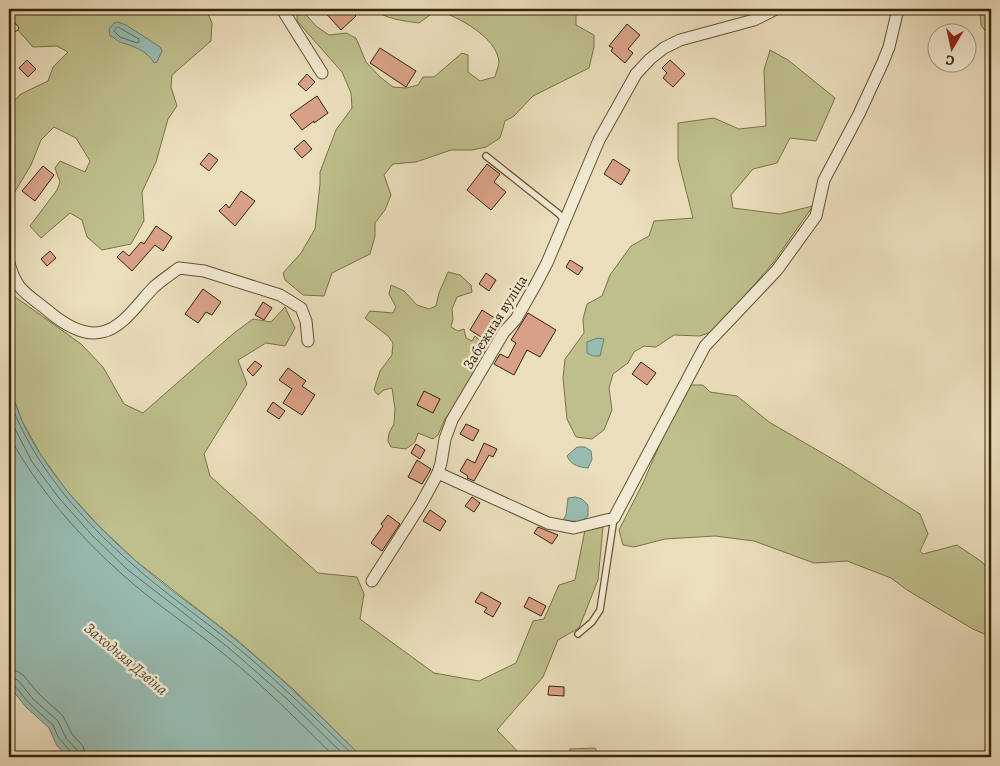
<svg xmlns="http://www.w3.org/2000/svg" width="1000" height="766" font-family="Alegreya,serif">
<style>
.green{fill:#bebf8c;stroke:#7a7249}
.water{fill:#98bcb2;stroke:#717f6d}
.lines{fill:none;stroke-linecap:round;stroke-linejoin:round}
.shore{stroke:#68705c;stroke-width:1}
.building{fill:#d8a186;stroke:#372406}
.service-casing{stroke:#645234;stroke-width:8}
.minor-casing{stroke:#645234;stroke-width:13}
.service{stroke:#f2ead3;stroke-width:5.5}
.minor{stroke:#f2ead3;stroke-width:11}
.labels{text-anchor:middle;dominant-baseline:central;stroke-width:5;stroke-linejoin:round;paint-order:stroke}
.street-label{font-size:15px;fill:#372406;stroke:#f2ead3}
.water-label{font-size:16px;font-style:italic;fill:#54523a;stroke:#f2ead3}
</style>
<rect width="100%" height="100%" fill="#ebdebc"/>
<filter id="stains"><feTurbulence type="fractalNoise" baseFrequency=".004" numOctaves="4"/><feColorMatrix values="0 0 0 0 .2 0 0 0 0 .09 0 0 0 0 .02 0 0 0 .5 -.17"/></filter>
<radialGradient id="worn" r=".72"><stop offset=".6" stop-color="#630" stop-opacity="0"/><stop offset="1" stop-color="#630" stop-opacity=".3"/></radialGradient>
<g class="green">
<polygon points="9,9 206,9 212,23 211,41 172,75 171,87 177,106 168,119 156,162 142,192 144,221 131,244 102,250 87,237 82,220 70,213 41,238 30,226 57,190 60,182 55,168 60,161 85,172 90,161 76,138 54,127 41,140 31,165 13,195 9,191 9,105 21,94 48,81 53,67 68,52 57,46 33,47 9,20"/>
<path d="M 301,9 L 316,26 L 329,35 L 346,33 L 356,38 L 366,62 L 380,77 L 393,87 L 406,88 L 418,85 L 423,77 L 434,77 L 462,53 L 468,55 L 468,72 L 480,81 L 495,77 C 496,72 499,66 499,62 C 497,37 458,17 437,10 L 419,23 C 405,21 384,19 374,9 L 576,9 L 576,25 L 594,35 L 594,47 L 589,68 L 533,96 L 514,116 L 505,121 L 500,138 L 486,147 L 472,150 L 451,150 L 416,162 L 393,164 L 384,175 L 391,195 L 385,210 L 375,223 L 375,236 L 370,254 L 332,273 L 324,296 L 303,295 L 285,280 L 283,273 L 301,253 L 315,229 L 320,184 L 320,172 L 336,130 L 352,108 L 351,93 L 342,72 L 297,21 L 297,11 Z"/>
<path d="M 977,9 L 982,9 C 993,18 991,26 991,39 L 981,25 L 980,13 Z"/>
<polygon points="770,50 788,60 835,98 816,141 790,138 777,163 753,169 731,195 733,208 780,214 813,206 773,263 714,331 700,336 674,335 656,347 644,346 634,352 628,363 613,374 609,388 612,410 604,430 592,439 576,437 567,419 563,378 565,359 584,333 583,319 587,304 602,296 610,275 631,246 649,236 654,221 693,218 678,159 678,123 714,118 739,129 766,126 764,70"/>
<polygon points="448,272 460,275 471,285 472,292 457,297 452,309 453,319 451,327 458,331 464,329 466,338 472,341 475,336 488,348 460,400 445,419 438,435 433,439 418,433 415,442 406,449 391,447 388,441 389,433 394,424 395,409 392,388 384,390 378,395 374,390 380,371 392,355 393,343 388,336 365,318 370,311 393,313 396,307 389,294 391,285 404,291 417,305 429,309 436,306 439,293"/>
<polygon points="9,281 14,296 81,344 103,367 124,404 143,413 234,333 253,319 271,322 285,307 295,328 285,346 266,343 238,360 247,384 204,454 210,476 318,573 357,577 364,594 360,619 434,673 479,681 516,663 533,621 544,619 559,585 575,580 585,530 603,527 598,580 579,628 558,640 543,677 497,730 523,757 362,757 293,689 236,639 136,561 99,526 67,491 41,455 22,421 9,385"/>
<polygon points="689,385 703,385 710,392 737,396 769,422 841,464 920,514 928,534 920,551 923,554 957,545 982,562 991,572 991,637 973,629 907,590 891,578 847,561 814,563 754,541 715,536 665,539 634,547 623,545 619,530 644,481 674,411"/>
<polygon points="595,748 601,757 568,757 570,749"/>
</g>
<g class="water">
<path d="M 118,22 L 126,25 L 160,47 L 162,51 L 157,62 L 154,63 C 148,51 133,46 120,42 C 116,40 114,37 110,36 L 109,29 L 114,23 Z"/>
<polygon points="598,338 604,339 600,356 593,356 587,353 587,342"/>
<path d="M 9,385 C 13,397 17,409 22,421 C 46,473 93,524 136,561 C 168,590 204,613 237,641 C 281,677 321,717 362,757 L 69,757 L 57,746 L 49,728 L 26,707 L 9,686 Z"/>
<path d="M 577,447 L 585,447 L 591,451 L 592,459 L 588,468 C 578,467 571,465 567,456 Z"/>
<polygon points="575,497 582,499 588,505 588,516 581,522 563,520 566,515 568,498"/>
</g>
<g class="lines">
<g class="shore">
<polygon points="118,27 139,39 139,42 137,43 120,37 114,31"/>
<path d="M 9,399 C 33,465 80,518 132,564 C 164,593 200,617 233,644 C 276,679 315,718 355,757"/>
<polyline points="9,417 32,462 59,498 91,534 128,570 229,648 285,697 346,757"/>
<path d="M 9,436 C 38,489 78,535 123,575 C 155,604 191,627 224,654 C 264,686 299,722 335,757"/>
<polyline points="9,670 17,671 23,675 39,694 63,716 72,734 83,746 86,757"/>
<polyline points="9,677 18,680 33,699 58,721 66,738 77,750 78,757"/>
<polyline points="9,684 14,685 29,703 53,725 58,737 71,752 72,757"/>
</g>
</g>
<g class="building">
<polygon points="322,9 360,9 354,14 356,16 341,30"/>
<polygon points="627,24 640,35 628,49 633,53 625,63 611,51 613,48 609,46"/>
<polygon points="380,48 416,71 406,87 370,63"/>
<polygon points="27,60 36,69 28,77 19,68"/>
<polygon points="670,60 685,74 673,87 663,78 667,73 662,68"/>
<polygon points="307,74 315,82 306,91 298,84"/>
<polygon points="317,96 328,113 314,123 314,121 302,130 290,115"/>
<polygon points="304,140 312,149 302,158 294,149"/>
<polygon points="209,153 218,160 209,171 200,164"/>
<polygon points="613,159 630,170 621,185 604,174"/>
<polygon points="487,164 500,174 494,182 506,192 491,210 467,190"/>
<polygon points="43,166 54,175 35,201 22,191"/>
<polygon points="241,191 255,201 235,226 219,211 226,204 229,208"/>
<polygon points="156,226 172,237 163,251 155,245 132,271 117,257 123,251 129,256 141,242 144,244"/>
<polygon points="50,251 56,258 47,266 41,259"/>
<polygon points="570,260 583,268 578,275 566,267"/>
<polygon points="486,273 496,280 489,291 479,284"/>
<polygon points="203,289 221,302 212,315 206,312 198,323 185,314"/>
<polygon points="263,302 272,308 264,320 255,315"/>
<polygon points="482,310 498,320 486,340 470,330"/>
<polygon points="528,313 556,330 540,357 527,350 514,375 494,364 500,354 508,358 516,343 511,340"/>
<polygon points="255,361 262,366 253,376 247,370"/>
<polygon points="641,362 656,373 647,385 632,374"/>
<polygon points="288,368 306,381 302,386 315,395 302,415 283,403 292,389 279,380"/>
<polygon points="424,391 440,399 433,413 417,405"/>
<polygon points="273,402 285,411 279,419 267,411"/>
<polygon points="466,424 479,430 473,441 460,434"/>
<polygon points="484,443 497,449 493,457 489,455 474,481 467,478 468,476 460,471 467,459 475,463"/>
<polygon points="416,444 425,450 420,459 411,453"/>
<polygon points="417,460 431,469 422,484 408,477"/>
<polygon points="472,497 480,503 474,512 465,506"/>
<polygon points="430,510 446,521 440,531 423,521"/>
<polygon points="388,515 400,524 382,551 371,543 383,526 381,524"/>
<polygon points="538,527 558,535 552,544 534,533"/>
<polygon points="481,592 501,603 493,617 484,612 487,608 475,602"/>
<polygon points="529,597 546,606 541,616 524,607"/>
<polygon points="549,686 564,687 564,696 548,695"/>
</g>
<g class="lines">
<g class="service-casing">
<g id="service">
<polyline points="9,22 15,28"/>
<polyline points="486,156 559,214 565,221"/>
<polyline points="578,634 592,622 600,610 614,518"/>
</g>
</g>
<g class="minor-casing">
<g id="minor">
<polyline points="282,9 322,73"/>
<path d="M 9,263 C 16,290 26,293 47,310 C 61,322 82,337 102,332 C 124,327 139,302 154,287 C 162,280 171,274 179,268 L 204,271 L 280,295 L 301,308 L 306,321 L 308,341"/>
<polyline points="438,473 548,523 574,528 614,518 705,346 777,270 816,216 824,180 859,114 883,62 889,47 898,9"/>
<polyline points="372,581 421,504 438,473 441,463 445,439 452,420 504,332 516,319 536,284 547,263 599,140 636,74 650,59 664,48 680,40 754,20 776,9"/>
</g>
</g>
<use href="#service" class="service"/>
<use href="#minor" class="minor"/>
</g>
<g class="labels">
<g class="street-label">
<text transform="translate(495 322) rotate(-58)">Забежная вуліца</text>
</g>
<g class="water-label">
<text transform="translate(126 659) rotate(40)">Заходняя Дзвіна</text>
</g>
</g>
<rect width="1000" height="766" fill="none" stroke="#ebdebc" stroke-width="30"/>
<rect x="10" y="10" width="980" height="746" fill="none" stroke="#372406" stroke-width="2.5"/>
<rect x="15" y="15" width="970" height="736" fill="none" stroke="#372406"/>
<g transform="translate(952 48) rotate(189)"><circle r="24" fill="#f2ead3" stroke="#a79b81"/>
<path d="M0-4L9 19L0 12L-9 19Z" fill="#8f2418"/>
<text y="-8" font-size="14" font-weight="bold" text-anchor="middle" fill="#372406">С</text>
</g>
<rect width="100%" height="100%" filter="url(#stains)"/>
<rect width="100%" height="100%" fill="url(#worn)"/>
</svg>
